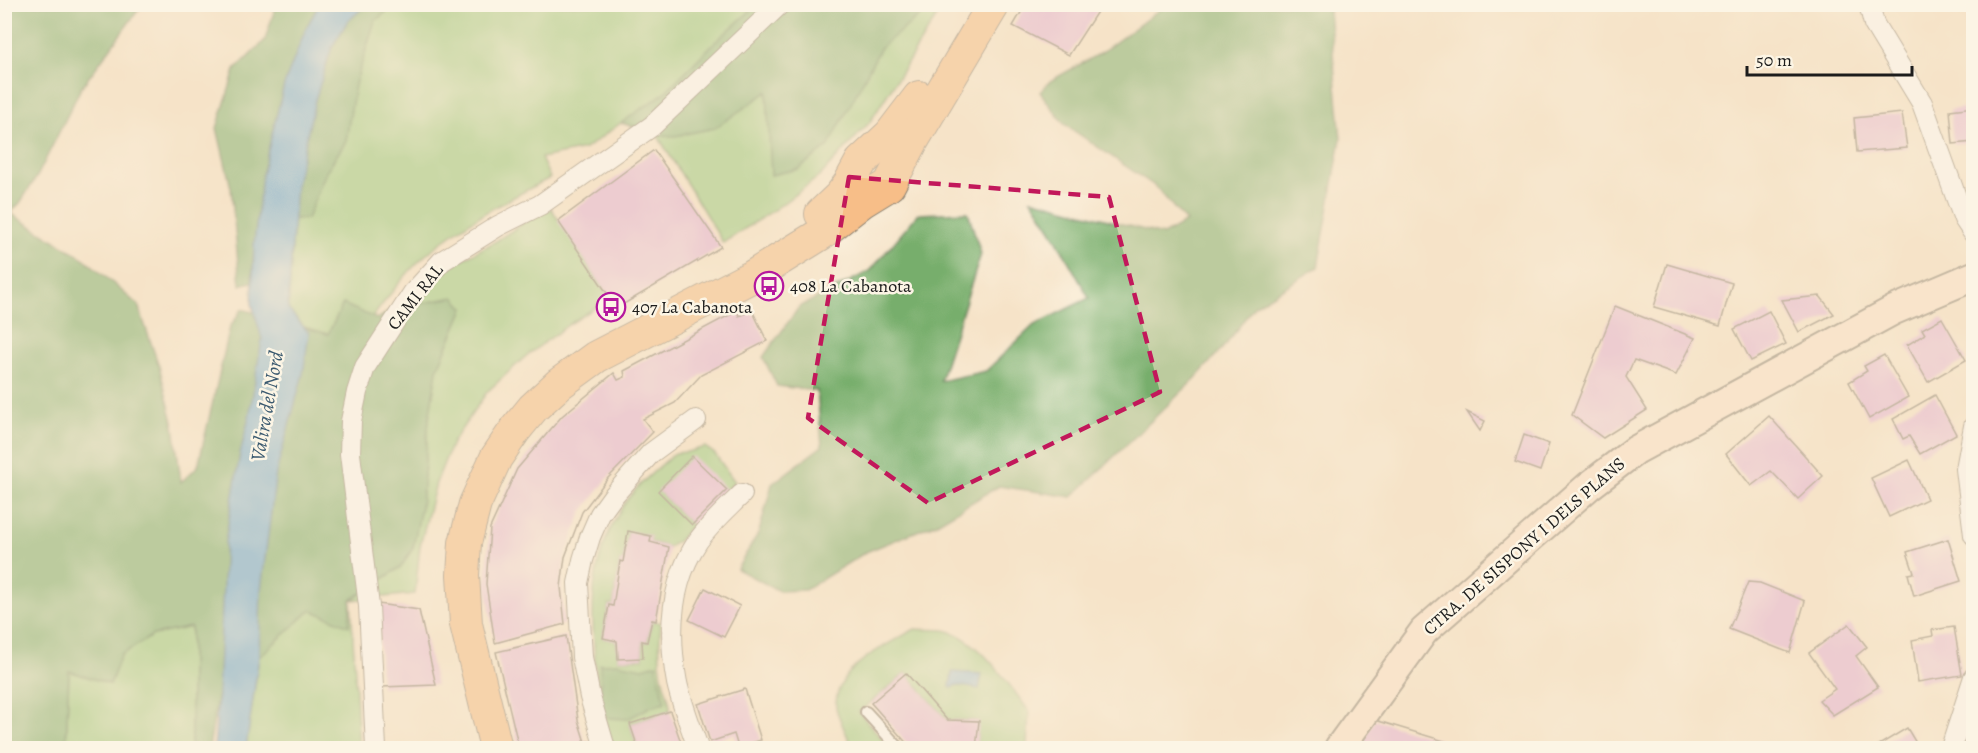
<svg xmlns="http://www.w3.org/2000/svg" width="1978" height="753" font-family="Alegreya,serif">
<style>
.green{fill:#94ca7d;stroke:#58734c;stroke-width:1.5}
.forest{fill:#77ae6c;stroke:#4a6544;stroke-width:1.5}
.water{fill:#5fa4d4;stroke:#3e6078;stroke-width:1.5}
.building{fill:#e2afd9}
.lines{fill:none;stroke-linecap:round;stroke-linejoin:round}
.lane-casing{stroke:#898072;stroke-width:14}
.street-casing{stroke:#898072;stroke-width:22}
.secondary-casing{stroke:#898072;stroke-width:32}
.primary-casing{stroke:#898072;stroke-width:34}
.lane{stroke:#fff;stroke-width:10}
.street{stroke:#fff;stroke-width:20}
.secondary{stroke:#fce5cf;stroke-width:28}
.primary{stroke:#f7be88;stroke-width:32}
.marked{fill:none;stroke:#c2185b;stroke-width:4.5;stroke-dasharray:12 8;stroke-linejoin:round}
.labels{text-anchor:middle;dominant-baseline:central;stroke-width:5;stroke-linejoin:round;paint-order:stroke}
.poi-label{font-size:18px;fill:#1c1c1c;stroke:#fcf5e5;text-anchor:start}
.street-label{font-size:18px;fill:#1c1c1c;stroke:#fcf5e5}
.water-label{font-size:20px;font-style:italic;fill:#3a596f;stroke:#fcf5e5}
</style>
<rect width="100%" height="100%" fill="#fcf5e5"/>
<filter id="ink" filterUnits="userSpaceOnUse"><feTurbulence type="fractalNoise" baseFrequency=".0167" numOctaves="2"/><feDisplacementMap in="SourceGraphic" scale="12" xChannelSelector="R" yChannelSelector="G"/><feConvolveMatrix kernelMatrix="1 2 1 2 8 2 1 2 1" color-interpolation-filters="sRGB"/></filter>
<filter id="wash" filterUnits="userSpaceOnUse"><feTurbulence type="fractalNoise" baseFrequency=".008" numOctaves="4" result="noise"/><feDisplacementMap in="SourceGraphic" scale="24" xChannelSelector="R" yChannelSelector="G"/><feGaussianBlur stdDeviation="1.35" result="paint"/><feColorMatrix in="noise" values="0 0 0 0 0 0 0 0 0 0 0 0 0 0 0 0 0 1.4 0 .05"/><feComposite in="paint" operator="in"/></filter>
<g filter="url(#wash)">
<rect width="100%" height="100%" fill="#f6e3c8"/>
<g class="green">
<path d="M 366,5 L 944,5 L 870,122 L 820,176 L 774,210 L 723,243 L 656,133 L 621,123 L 585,149 L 541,158 L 550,178 C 510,199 469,219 434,248 C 410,267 391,293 372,318 L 343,304 L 328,334 L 305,328 L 288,309 L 296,184 Z"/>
<polygon points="551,208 610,298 568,325 525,357 487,392 452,443 436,483 420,546 415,594 351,600 359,748 246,748 259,657 311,610 351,600 401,567 421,507 429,419 437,370 464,308 415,304 448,267 496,241 534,216"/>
<path d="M 705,447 L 715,454 L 735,482 L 727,490 L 659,491 L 692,525 L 679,540 L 669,547 L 650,542 L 650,536 L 628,532 L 623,562 L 620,562 L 613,606 L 609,605 L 603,638 L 617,641 L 618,659 L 643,658 L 642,641 L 647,642 L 652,620 L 661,623 C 659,642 658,664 664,684 C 666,693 671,701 670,711 L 630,724 L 638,748 L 613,748 C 609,732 603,716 600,700 C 596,682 595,663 594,645 C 591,593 593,554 621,509 C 634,487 657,469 675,453 L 687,452 Z"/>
<polygon points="191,627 191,748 66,748 69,671 110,684 121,655 153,635"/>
<path d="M 915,629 C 924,630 935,629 944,630 C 979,637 1008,684 1029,711 L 1027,747 L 1025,748 L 976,748 L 978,721 L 947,720 L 906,673 L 859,712 L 890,748 L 853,748 C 849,739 836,714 836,706 C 835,667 887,645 915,629 Z"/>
</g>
<g class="forest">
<polygon points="1167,4 1334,5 1329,11 1341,139 1318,267 1254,306 1227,343 1196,378 1072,497 999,486 937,523 866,552 805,590 779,591 737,569 759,532 772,484 822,446 817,391 777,386 763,357 799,307 870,271 918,214 968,212 981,254 940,381 986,371 1034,325 1089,298 1051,230 1031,199 1163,235 1186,222 1156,187 1064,124 1040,92 1050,81 1102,52"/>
<polygon points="4,5 142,5 81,88 38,175 20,203 10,213 85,259 138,305 159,366 174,426 181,482 198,466 230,327 242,309 328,334 343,304 377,319 395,308 454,297 464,308 437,370 429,419 421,507 413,548 401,567 351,600 349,626 311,610 218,694 209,748 191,748 191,627 153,635 121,655 110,684 69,671 66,748 5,748"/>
<polygon points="276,5 319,5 306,28 254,247 252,282 240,285 231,188 217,128 235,70 265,40"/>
<polygon points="366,5 395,5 375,21 355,85 346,141 326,172 307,219 293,219 296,184 315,100 332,47 347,22"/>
<polygon points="757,5 929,5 927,10 881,47 828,147 798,169 771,175 767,92 715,128 670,137 621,123 664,93 713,44"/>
<polygon points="616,663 643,668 656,664 665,702 650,707 628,719 609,718 602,710 600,664"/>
</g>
<g class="water">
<polygon points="319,5 366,5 347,22 332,47 315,100 296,184 288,309 309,333 303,374 276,473 261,590 259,657 246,748 214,748 218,694 225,542 240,454 249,417 262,339 252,304 254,244 262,175 284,85 306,28"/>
<polygon points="952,672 982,674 979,689 956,685 953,688 950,687"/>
</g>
<g id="blocks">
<g class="building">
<polygon points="1026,4 1102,4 1069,55 1013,26"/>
<polygon points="1974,107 1974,142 1953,144 1950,110"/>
<polygon points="1902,113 1907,148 1857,152 1854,118"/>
<polygon points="654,150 721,247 617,308 558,221"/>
<polygon points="1667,264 1732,283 1720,326 1654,307"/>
<polygon points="1820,296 1834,314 1799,332 1782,300"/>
<polygon points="1615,306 1695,338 1676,375 1634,360 1626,377 1647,410 1603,438 1572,415"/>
<polygon points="752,310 767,341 701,375 675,403 643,419 653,432 608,478 582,512 565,557 561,587 565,624 495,643 486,584 490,528 517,469 562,416 614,373 618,380 625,377 624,371 737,311 739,316"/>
<polygon points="1769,311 1786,344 1751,361 1734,329"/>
<polygon points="1942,318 1966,360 1928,382 1907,345 1925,334 1922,329"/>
<polygon points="1884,355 1908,397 1869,419 1849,382 1867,371 1864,366"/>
<polygon points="1935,395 1956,434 1920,454 1909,436 1903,439 1893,419"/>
<polygon points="1467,412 1485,421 1480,431"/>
<polygon points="1769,416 1823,476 1798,499 1771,471 1751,486 1726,454"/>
<polygon points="1524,435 1549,444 1540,471 1515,462"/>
<polygon points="692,456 727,490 692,525 658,491"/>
<polygon points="1909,460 1927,499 1889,517 1871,478"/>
<polygon points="628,531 651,536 650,542 669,547 656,621 652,620 647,642 642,641 643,658 618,659 617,641 603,638 609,605 613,606 620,561 623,562"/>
<polygon points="1948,539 1961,581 1914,596 1908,574 1914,573 1907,552"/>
<polygon points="1748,582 1760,583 1805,601 1790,653 1729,629"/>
<polygon points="705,588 740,606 724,637 689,620"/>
<polygon points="378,604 419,610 436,685 381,687"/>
<polygon points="1849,624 1867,647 1856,656 1878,687 1833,715 1819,700 1835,689 1809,653"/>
<polygon points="1954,627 1962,675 1918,682 1912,640 1933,636 1932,630"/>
<polygon points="566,636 578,720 585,742 589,741 592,748 519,748 496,652"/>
<polygon points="906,673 947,720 979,721 976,748 911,748 871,703"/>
<polygon points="745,689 761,740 738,747 734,734 710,742 698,704"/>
<polygon points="670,711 683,748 638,748 630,724"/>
<polygon points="1375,720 1454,744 1453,748 1359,748"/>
<polygon points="1907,728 1919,748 1874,748"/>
</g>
</g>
</g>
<g filter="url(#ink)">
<use href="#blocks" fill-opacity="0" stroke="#898072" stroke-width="1.5"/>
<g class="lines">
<g class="lane-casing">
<polyline id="lane" points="866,712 899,748"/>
</g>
<g class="street-casing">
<g id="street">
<polyline points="1869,4 1874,24 1922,103 1964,219 1974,234"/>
<polyline points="1974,426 1966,469 1974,535"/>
<polyline points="376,748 369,606 350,454 351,421 357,392 365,367 413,293 442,261 498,226 540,205 652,126 780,4"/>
<polyline points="605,748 590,697 582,657 578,583 583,560 590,537 600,514 613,496 651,453 696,420"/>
<path d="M 698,748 C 691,727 682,705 677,683 C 668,635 670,583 698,541 C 710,524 727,509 742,494"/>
<polyline points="1951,748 1974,677"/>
</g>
</g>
<g class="secondary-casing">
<polyline id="secondary" points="1339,748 1424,631 1589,486 1636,450 1894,310 1974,276"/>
</g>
<g class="primary-casing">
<g id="primary">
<polyline points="821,214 840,196 849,184 861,162 890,135 919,97"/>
<polyline points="496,748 466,624 463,575 465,543 475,504 496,458 515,430 533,408 559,384 596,357 753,276 821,234 863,201 889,185 913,140 994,4"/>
</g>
</g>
<use href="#lane" class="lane"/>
<use href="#street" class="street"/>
<use href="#secondary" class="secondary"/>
<use href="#primary" class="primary"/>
</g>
</g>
<path d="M0 0H1978V753H0ZM 849,177 L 1109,197 L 1160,392 L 928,503 L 808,418 Z" fill="#f6e3c8" fill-opacity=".55" fill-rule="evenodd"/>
<path class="marked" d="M 849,177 L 1109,197 L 1160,392 L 928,503 L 808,418 Z"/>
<defs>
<g id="bus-ring" transform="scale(1.5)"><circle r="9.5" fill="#fcf5e5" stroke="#b5179e" stroke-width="1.5"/><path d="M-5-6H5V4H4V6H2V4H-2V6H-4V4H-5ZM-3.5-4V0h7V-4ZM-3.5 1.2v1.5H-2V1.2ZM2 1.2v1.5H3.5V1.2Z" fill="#b5179e"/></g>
</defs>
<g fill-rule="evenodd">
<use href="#bus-ring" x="769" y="286"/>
<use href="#bus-ring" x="611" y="307"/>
</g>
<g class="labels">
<g class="poi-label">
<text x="790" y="286">408 La Cabanota</text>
<text x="632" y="307">407 La Cabanota</text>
</g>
<g class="street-label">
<text transform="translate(415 297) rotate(-52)">CAMI RAL</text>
<text transform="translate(1524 546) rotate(-41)">CTRA. DE SISPONY I DELS PLANS</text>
</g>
<g class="water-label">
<text transform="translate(267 406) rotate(-80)">Valira del Nord</text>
</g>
</g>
<rect width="1978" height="753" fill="none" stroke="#fcf5e5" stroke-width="24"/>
<path d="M1747 66v9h165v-9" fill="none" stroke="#1c1c1c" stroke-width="3"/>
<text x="1756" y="66" font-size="18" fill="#1c1c1c" stroke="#fcf5e5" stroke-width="4.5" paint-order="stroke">50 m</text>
</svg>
